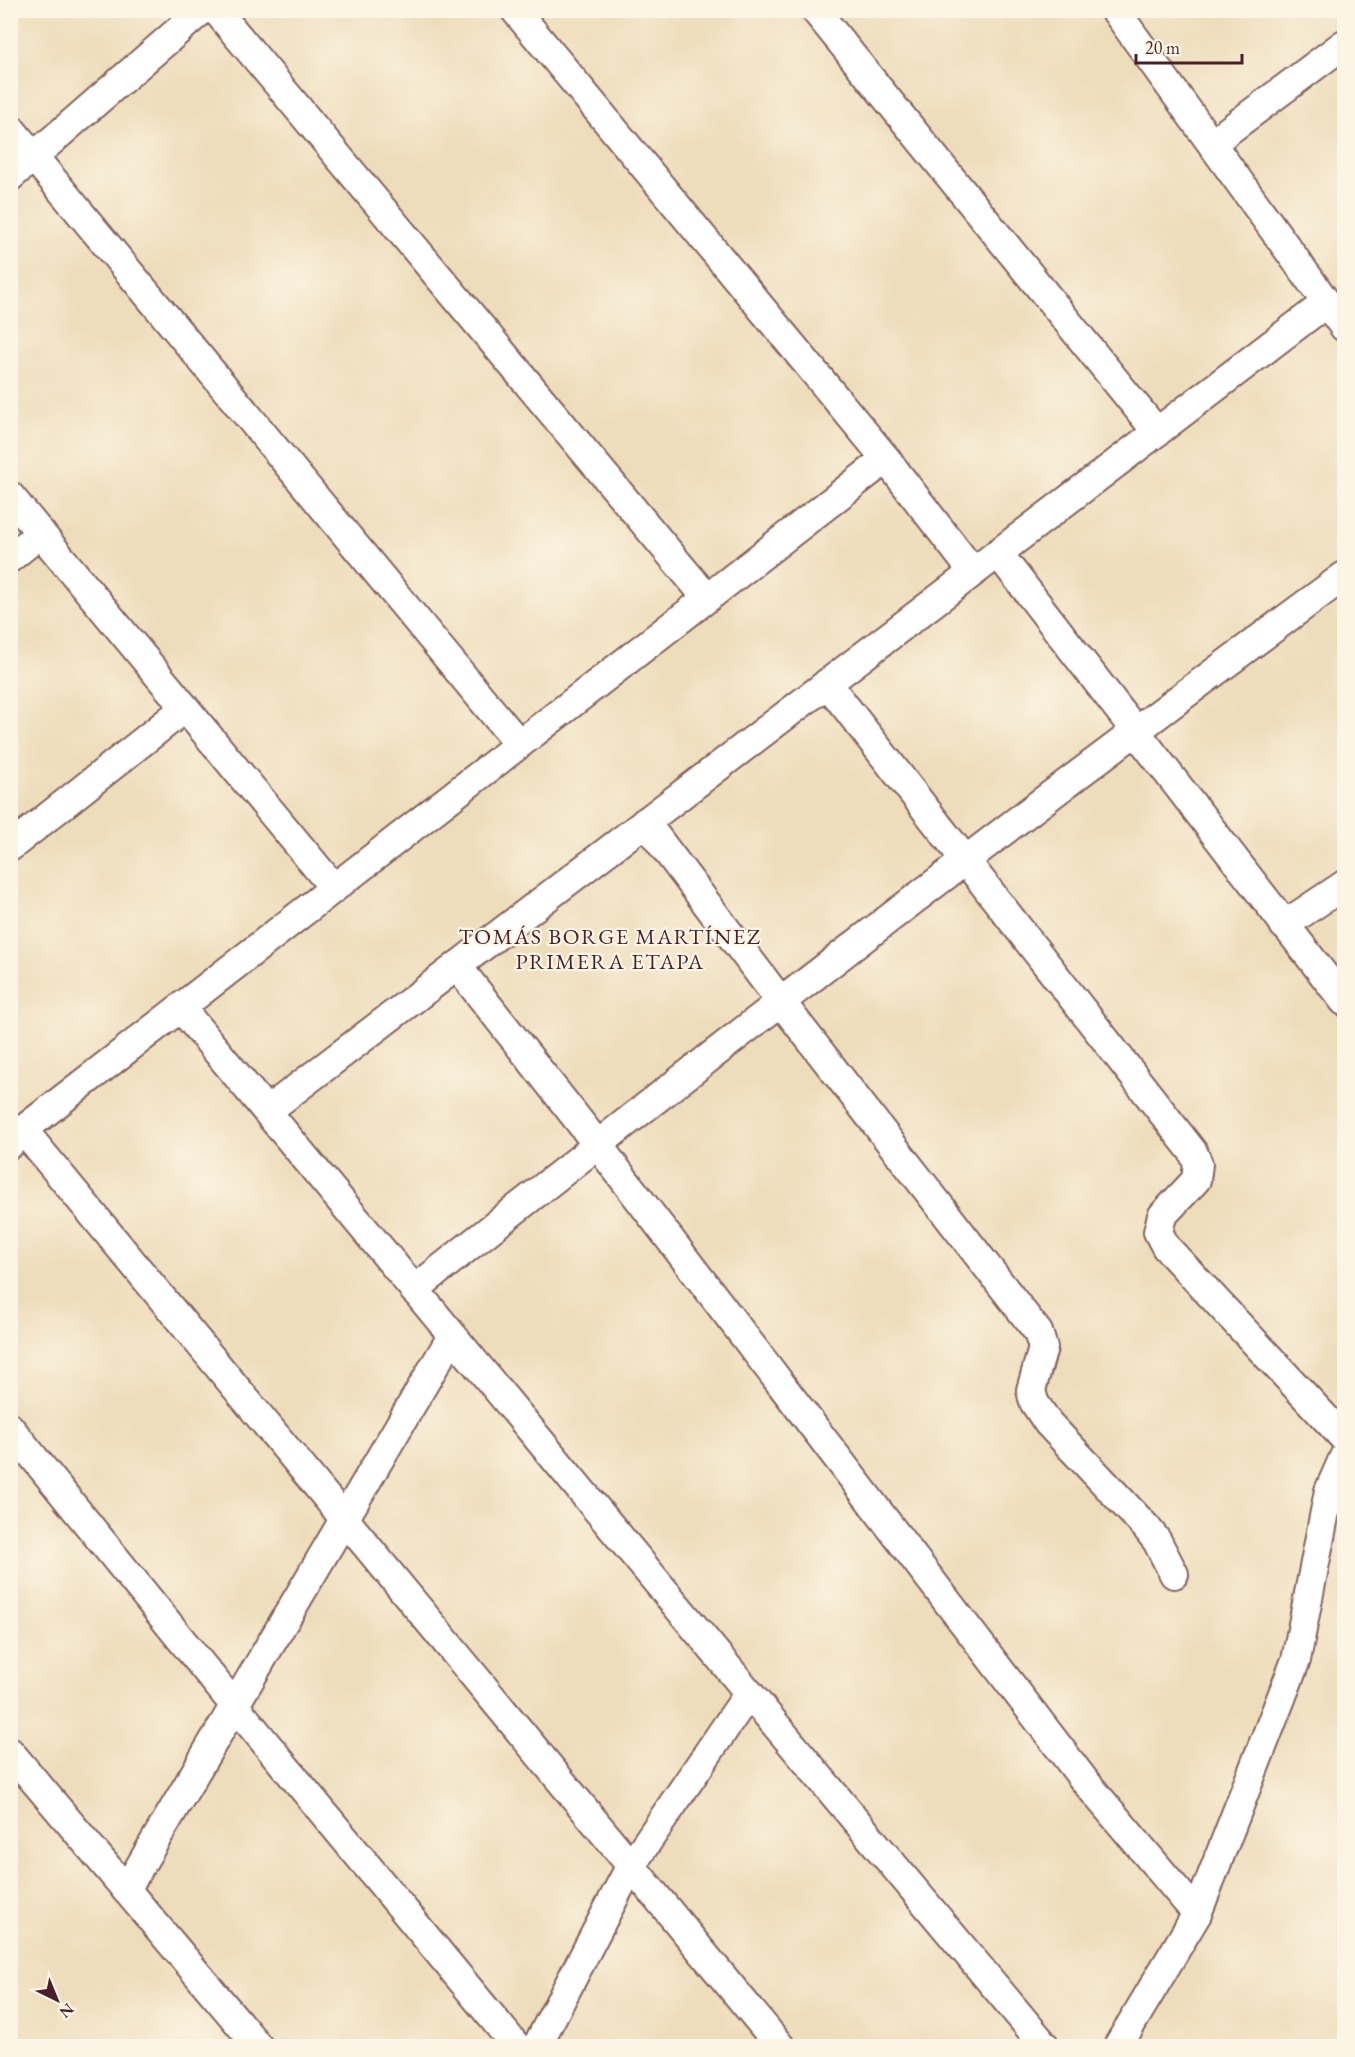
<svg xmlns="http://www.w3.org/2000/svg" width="1355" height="2057" font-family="'EB Garamond',serif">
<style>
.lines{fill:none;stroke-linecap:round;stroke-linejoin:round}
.minor-casing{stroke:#83625d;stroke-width:32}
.minor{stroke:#fff;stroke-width:28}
.labels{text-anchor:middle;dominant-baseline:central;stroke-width:4.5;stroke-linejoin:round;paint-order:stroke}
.quarter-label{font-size:22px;letter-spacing:1.5px;fill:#4a1f2b;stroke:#fcf5e5}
</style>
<rect width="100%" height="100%" fill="#fcf5e5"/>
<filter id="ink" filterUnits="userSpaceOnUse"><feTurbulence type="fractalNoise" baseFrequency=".0167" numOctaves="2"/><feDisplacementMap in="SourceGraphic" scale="12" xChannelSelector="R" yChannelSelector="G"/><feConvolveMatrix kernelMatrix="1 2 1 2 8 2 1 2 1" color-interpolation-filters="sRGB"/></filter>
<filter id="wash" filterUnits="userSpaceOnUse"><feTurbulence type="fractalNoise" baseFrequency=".008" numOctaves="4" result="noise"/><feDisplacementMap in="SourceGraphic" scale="24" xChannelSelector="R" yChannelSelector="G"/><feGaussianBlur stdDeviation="1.35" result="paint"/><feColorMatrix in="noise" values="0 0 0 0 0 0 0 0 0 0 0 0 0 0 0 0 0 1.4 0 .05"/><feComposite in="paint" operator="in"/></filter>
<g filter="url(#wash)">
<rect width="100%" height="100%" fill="#edb"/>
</g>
<g filter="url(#ink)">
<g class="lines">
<g class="minor-casing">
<g id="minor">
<polyline points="216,10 707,598"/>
<polyline points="515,10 886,459 973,572"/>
<polyline points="815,10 1157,432"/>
<polyline points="1115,10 1344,327"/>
<polyline points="10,128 519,744"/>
<polyline points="1212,143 1344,44"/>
<polyline points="10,177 202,10"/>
<polyline points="10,496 334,888"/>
<polyline points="998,553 1344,1001"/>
<polyline points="10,558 41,533"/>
<polyline points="827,683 1193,1152 1198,1164 1196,1180 1162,1216 1158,1232 1166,1247 1344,1438"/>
<polyline points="645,822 781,1002 1038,1332 1043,1348 1031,1390 1034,1402 1048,1423 1146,1527 1157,1541 1174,1574"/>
<polyline points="10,847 185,708"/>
<polyline points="1284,925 1344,885"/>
<polyline points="457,966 597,1144 1084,1780 1197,1914"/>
<polyline points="181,1008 749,1693 1045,2046"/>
<polyline points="267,1111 1326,303"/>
<polyline points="23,1130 780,2046"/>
<polyline points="10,1144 23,1130 886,459"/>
<path d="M 414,1290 C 720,1046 1030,808 1344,576"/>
<polyline points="10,1428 235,1706 516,2046"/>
<polyline points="10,1752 258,2046"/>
<polyline points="126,1890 452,1336"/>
<polyline points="537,2046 630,1867 749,1693"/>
<polyline points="1118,2046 1197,1914 1296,1660 1329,1491 1344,1457"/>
</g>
</g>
<use href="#minor" class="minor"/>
</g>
</g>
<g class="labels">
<g class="quarter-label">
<text x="610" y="936">TOMÁS BORGE MARTÍNEZ<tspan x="610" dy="25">PRIMERA ETAPA</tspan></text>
</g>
</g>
<rect width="1355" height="2057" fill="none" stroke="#fcf5e5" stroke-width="36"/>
<g transform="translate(57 2000) rotate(137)" stroke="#fcf5e5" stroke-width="4.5" paint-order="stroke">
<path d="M0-4.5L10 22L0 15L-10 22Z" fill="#4a1f2b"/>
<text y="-9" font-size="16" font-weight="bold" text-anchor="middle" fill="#4a1f2b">N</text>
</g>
<path d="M1136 54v9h106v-9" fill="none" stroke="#4a1f2b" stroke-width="3"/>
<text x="1145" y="54" font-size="18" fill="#4a1f2b" stroke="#fcf5e5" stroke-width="4.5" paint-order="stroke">20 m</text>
</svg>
